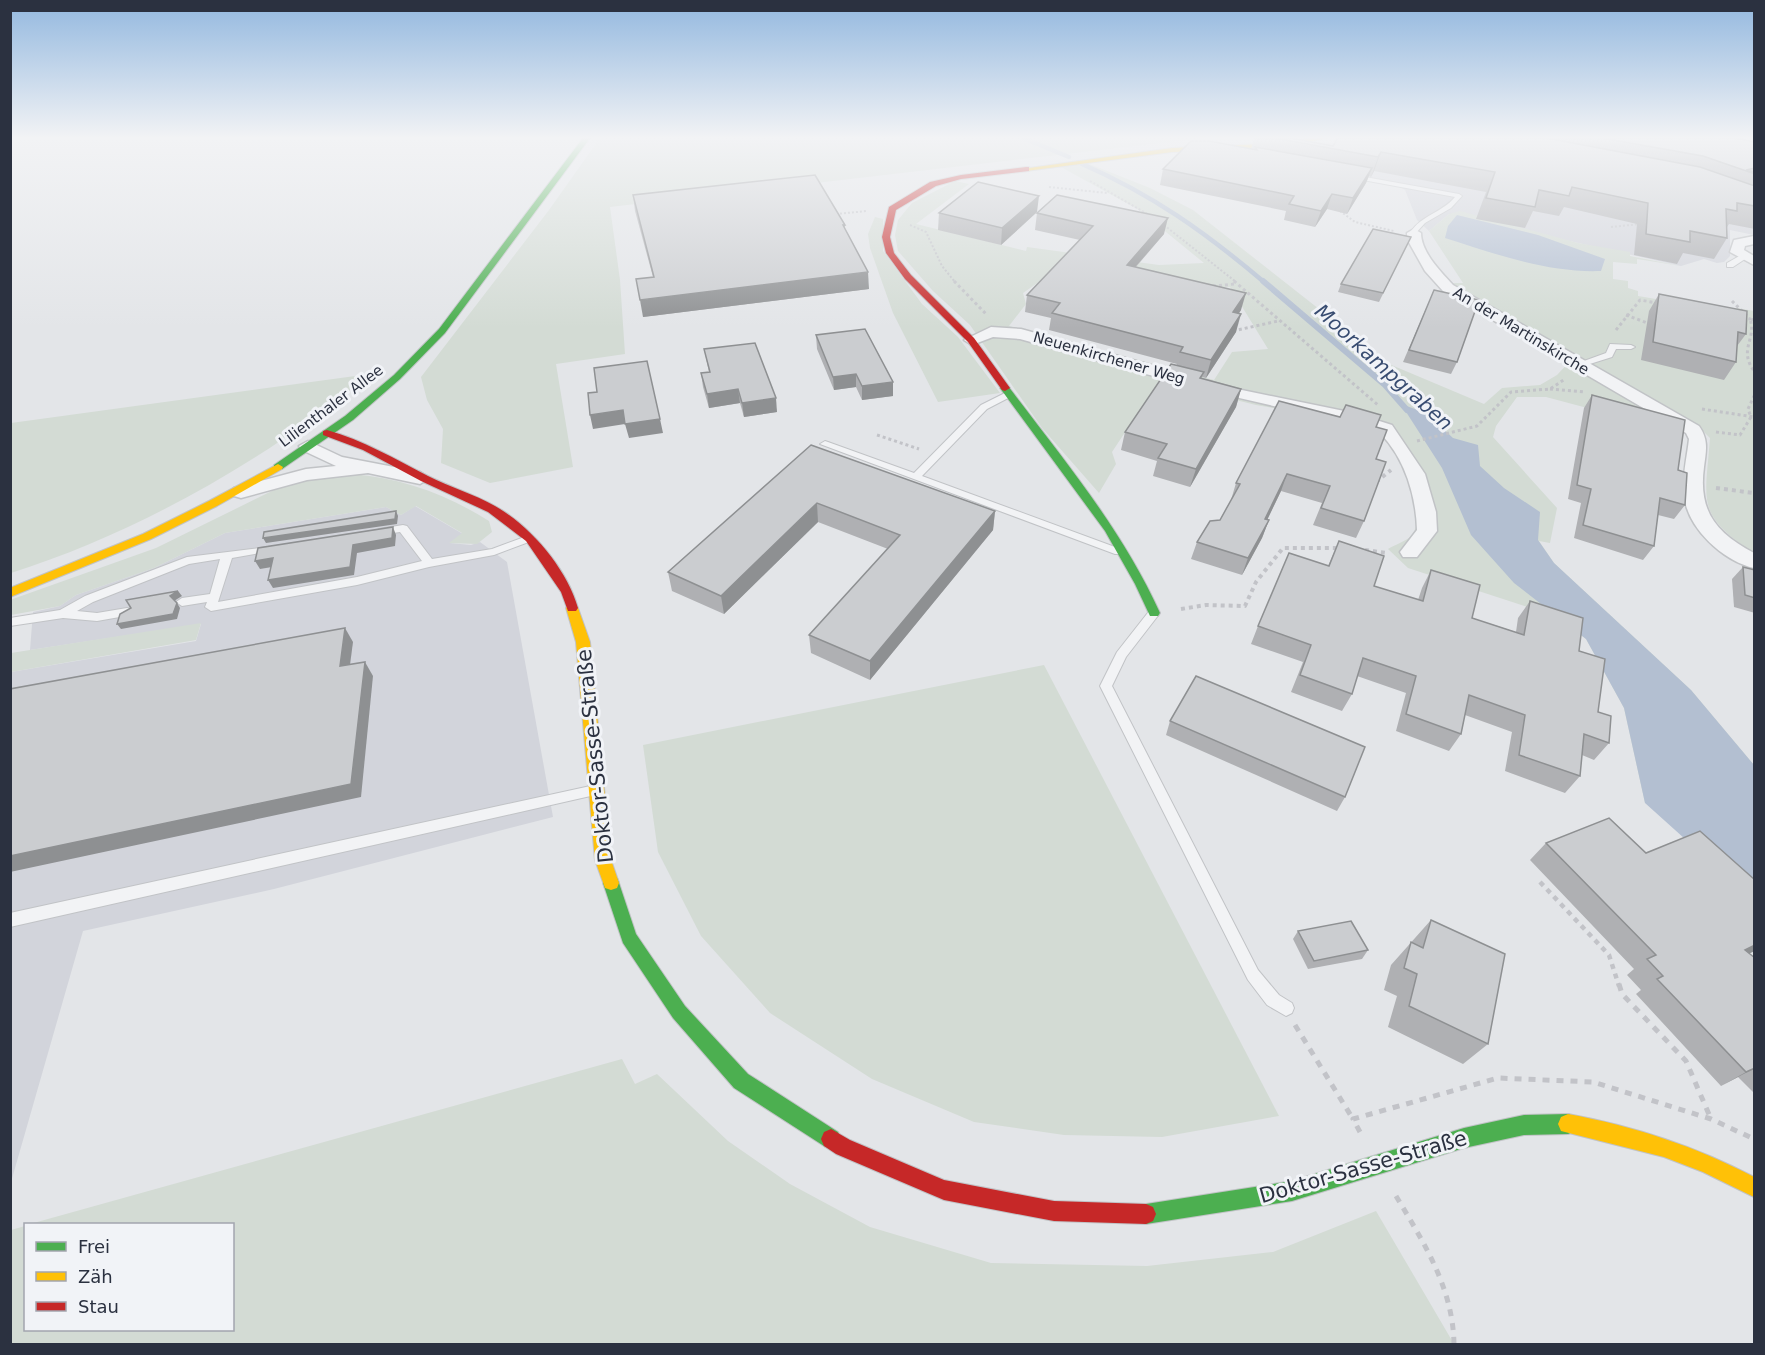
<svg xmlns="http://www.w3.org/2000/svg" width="1765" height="1355" font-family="'DejaVu Sans',sans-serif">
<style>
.built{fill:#d2d4db}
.green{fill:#d3dbd4;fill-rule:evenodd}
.water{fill:#b3bfd1}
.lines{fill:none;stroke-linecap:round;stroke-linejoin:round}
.stream-far1{stroke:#b3bfd1;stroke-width:4.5}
.stream{stroke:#b3bfd1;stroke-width:6}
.lane-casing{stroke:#c1c3c6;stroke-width:2}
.street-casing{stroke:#c1c3c6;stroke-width:3}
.fast-casing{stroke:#c1c3c6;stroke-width:2}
.slow-casing{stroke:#c1c3c6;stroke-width:2}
.jam-casing{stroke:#c1c3c6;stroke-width:2}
.path-far4{stroke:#c2c3c8;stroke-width:2;stroke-dasharray:2 2;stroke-linecap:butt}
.path-far3{stroke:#c2c3c8;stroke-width:3;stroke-dasharray:3 3;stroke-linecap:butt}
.path-far2{stroke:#c2c3c8;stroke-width:4;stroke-dasharray:4 4;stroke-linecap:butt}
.path-far1{stroke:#c2c3c8;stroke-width:4.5;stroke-dasharray:5 5;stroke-linecap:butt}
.path{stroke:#c2c3c8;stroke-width:5;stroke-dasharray:7 7;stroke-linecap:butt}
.lane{fill:#f2f3f5;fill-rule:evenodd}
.street{fill:#f2f3f5;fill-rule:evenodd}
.fast{fill:#4caf50;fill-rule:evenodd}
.slow{fill:#ffc107;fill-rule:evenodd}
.jam{fill:#c62828;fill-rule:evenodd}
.wall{fill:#afb0b3}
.shaded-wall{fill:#8e9092}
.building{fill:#cbcdd0;stroke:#8e9092;stroke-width:1.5}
.labels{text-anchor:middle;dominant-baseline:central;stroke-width:6;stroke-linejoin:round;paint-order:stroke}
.far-street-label{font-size:15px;fill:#2b3140;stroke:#f1f3f7}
.water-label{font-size:20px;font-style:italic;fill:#384c71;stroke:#f1f3f7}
.near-street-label{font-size:21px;fill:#2b3140;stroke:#f1f3f7}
</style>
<rect width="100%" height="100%" fill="#e3e5e8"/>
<g class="built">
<polygon points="1347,138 1754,209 1754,235 1730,230 1730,256 1724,262 1717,263 1704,259 1681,266 1449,214 1429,231 1417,220 1405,190 1395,184 1246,150 1294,149"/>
<polygon points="415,506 463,534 450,543 471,545 480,542 507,562 553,817 274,889 83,931 11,1182 11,672 196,641 201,624 30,650 33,612 60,606 76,595 154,568 225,533 386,507 401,515"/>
</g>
<g class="green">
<polygon points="600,138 1204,138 610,207 620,280 625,354 556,364 573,467 490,483 441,463 443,429 427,400 421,377 549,210"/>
<path d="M 1087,163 L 1150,188 L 1193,210 L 1389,364 L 1484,404 L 1502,388 L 1540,385 L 1557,375 L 1574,357 L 1450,283 L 1463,283 L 1429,231 L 1449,214 L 1460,211 L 1578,243 L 1630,252 L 1630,256 L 1681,266 L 1637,259 L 1637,264 L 1613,262 L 1613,279 L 1628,281 L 1628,288 L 1638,291 L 1638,296 L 1739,313 L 1737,308 L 1754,311 L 1754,554 C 1696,513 1705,505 1710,438 L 1698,426 L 1655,426 L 1546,397 L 1517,397 L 1496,426 L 1493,437 L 1557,508 L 1550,543 L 1539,541 L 1554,563 L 1691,690 L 1754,765 L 1645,803 L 1624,708 L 1586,639 L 1555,616 L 1408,568 L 1388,549 C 1394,545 1407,541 1412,535 C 1430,511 1395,452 1382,431 L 1356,422 L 1256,405 L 1159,381 L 1112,452 L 1116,464 L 1099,493 L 1042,428 L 970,325 L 933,291 L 898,251 L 895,235 L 898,220 L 912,203 L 955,181 L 969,184 L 916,224 L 1026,251 L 1027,247 L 1159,265 L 1204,263 L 1139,210 L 1061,167 ZM 1062,266 L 1192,291 L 1230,287 L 1268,349 L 1232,352 L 1214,380 L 1009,326 L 1026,304 L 1023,293 Z"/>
<polygon points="875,217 883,219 883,251 922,304 958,337 1000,393 938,402 893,313 870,248 868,234"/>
<path d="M 370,374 C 268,459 137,533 11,573 L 11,423 Z"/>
<path d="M 352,474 C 402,478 446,494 489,521 L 492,532 L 477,544 L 449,543 L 462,533 L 416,506 L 401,515 L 386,507 L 225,533 L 154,568 L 76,595 L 60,606 L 11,615 L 10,600 L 156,548 L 278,488 L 323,477 Z"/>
<polygon points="201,623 196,640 11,672 11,653"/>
<polygon points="1044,665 1279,1116 1162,1137 1064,1135 974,1122 872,1079 770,1013 701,936 658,852 643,745"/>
<polygon points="622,1059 635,1084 657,1074 728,1141 790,1184 870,1227 991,1263 1147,1266 1273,1252 1376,1211 1454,1344 11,1344 11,1230 25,1226 26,1330 232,1330 232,1224 30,1224"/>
</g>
<g class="water">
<path d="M 1457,215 L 1538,235 L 1605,259 L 1601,271 C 1547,273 1496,254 1445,238 L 1448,226 Z"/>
<polygon points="1401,404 1426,413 1453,438 1478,445 1480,466 1504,488 1540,512 1538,540 1554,563 1691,690 1754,765 1754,901 1645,803 1624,708 1586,639 1514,583 1471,535 1442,468"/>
</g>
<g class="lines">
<g class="stream-far1">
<polyline points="1023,138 1069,157"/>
<path d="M 1082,164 C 1153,195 1205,232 1264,282"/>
</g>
<polyline class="stream" points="1263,281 1385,385 1407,410"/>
<g class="lane-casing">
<g id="lane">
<path d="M 1354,175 L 1459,194 L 1462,196 L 1451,208 L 1425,223 L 1414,235 L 1410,233 C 1421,215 1442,213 1455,197 L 1352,178 L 1352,176 Z"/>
<polygon points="1741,255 1748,257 1733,267 1727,267 1727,263"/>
<polygon points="1610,344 1631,345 1635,347 1631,349 1616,349 1612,357 1577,368 1573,365 1606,353"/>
<polygon points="1009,391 1012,392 1012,396 987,409 922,476 1123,550 1124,552 1123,554 1115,554 820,444 825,441 828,442 914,473 981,405"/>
<polygon points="403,525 407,526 432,559 492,549 530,535 535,538 534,540 494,555 429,567 357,585 211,611 205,607 207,602 182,606 176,602 182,598 210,594 220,559 189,564 93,602 77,611 97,613 127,608 131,609 133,612 131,615 97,621 63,618 10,626 10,618 60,610 85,596 187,557 276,546 277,548 276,550 232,558 218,602 357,577 422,561 400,532 379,535 374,532 379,529"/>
<polygon points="1154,609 1160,613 1126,657 1112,686 1258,970 1279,995 1292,1003 1294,1008 1292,1013 1286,1016 1267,1005 1248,980 1100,686 1117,652 1150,610"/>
<polygon points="595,785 600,786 602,790 600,794 595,795 10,927 10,913"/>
</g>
</g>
<g class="street-casing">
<g id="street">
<path d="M 1414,229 L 1421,233 C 1421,252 1441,272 1453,285 L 1699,426 C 1709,440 1706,451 1704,467 C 1698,511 1716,533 1754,553 L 1754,568 C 1723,561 1687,528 1684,495 C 1682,476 1687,457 1689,439 L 1686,433 L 1443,291 L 1425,271 L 1407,239 L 1407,233 Z"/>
<polygon points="1754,236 1754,244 1745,246 1744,250 1754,256 1754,265 1730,252 1734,240"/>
<path d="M 991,327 L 1021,329 L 1237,389 L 1354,413 L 1392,425 L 1425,474 L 1436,512 L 1437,531 L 1417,557 L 1403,557 L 1400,552 L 1417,530 C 1416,496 1405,459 1381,434 C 1370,423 1327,418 1311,414 C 1213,394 1117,366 1020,339 L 993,337 L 972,345 L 964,340 Z"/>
<polygon points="308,441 342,457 420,472 429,478 420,484 368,473 307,480 241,498 234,496 232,492 234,488 306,469 336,466 302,450 299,446"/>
</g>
</g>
<g class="fast-casing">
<g id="fast">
<polygon points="583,138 590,138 445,333 400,379 353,420 282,469 274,469 274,465 345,416 394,375 439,329"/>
<path d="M 1005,385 L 1008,386 C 1063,459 1122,529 1160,613 L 1158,616 L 1150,616 L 1135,584 L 1105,531 L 1000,388 Z"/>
<polygon points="611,876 617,878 619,883 636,934 685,1006 748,1074 838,1132 841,1139 838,1146 831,1149 824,1146 734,1088 673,1018 623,943 603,883 605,878"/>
<polygon points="1568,1114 1575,1117 1578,1124 1575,1131 1568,1134 1524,1135 1464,1148 1292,1201 1146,1224 1139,1221 1136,1214 1139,1207 1146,1204 1292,1181 1464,1128 1524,1115"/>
</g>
</g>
<g class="slow-casing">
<g id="slow">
<polygon points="1312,138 1327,138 1286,147 1172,152 1026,171 1022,169 1172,148 1286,143"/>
<polygon points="278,464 283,467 282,469 217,506 151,539 10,597 10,588 143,534 209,501"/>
<polygon points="572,604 578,608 590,642 611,860 619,883 617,888 611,890 605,888 595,860 576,642 566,608"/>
<path d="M 1568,1114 C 1633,1126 1695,1146 1754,1177 L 1754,1197 L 1703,1172 L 1664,1157 L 1561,1131 L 1558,1124 L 1561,1117 Z"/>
</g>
</g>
<g class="jam-casing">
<g id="jam">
<polygon points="1026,167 1029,167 1029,171 961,179 936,186 896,210 890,237 894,253 911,275 974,338 1010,388 1005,391 1002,390 968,342 905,279 886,253 882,237 889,207 930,182 961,175"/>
<path d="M 327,430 C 363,440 395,459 428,476 C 450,487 474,494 495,506 C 531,526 567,569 578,608 L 576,611 L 568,611 L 561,592 L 526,541 L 488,512 L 421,481 L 363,450 L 323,435 L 323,431 Z"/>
<polygon points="831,1129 850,1140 944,1180 1054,1201 1146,1204 1153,1207 1156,1214 1153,1221 1146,1224 1054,1221 944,1200 836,1154 824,1146 821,1139 824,1132"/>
</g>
</g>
<g class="path-far4">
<polyline points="1090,181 1153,217"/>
<polyline points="1049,187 1107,193"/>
<polyline points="1340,211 1355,222 1394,231"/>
<polyline points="836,214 867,211"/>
<polyline points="910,225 926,232 942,266 955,282"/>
<polyline points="1164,225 1236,282"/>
<polyline points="1611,227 1640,224"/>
</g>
<g class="path-far3">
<polyline points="954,281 987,315"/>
<polyline points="1234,281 1378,405"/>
<polyline points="1213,286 1235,284"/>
<polyline points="1732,301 1750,319 1744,318"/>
<polyline points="1626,315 1650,324"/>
<path d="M 1754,320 L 1750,319 C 1757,339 1738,349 1754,371"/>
<polyline points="1616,330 1640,300 1657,303"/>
<polyline points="1233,331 1278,321"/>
<polyline points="1550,389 1585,392"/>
<polyline points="1702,409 1754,417"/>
<polyline points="1716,432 1740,435 1751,417 1748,409 1754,396"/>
<polyline points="877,435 919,449"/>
<polyline points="1417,441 1477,426 1511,392 1550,389 1565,379"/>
</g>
<g class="path-far2">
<polyline points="1376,482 1391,470"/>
<polyline points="1716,488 1754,493"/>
<polyline points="1365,550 1387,553"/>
<polyline points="1181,609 1206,605 1245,606 1256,582 1283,548 1340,548"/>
</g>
<polyline class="path-far1" points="1540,882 1609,955 1619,986"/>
<g class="path">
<polyline points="1619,984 1622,994 1686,1061 1711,1119"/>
<polyline points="1295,1025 1353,1119"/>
<polyline points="1360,1132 1353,1119 1498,1078 1593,1082 1711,1119 1754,1139"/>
<path d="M 1396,1196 C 1424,1243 1453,1288 1454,1344"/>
</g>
<use href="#lane" class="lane"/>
<use href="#street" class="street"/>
<use href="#fast" class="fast"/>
<use href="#slow" class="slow"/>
<use href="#jam" class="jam"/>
</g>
<g class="wall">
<polygon points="1254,138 1275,138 1333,146 1338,138 1734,138 1755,142 1755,229 1729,224 1727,227 1727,238 1714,259 1683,253 1677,264 1634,255 1637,224 1564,207 1559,216 1533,211 1525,228 1476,219 1486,192 1374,171 1371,177 1369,176 1366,183 1347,214 1327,209 1315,227 1284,220 1286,211 1160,185 1163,169 1251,149"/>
<polygon points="633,195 845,225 845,229 869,289 643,317 653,277 635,211"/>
<polygon points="1037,212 1001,245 938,230 939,213"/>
<polygon points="1037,213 1164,234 1136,267 1241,310 1238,314 1236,332 1206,378 1202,377 1202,379 1241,389 1236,407 1190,487 1153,476 1157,461 1121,450 1125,432 1177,364 1049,330 1051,318 1025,312 1027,295 1080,240 1035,230"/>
<polygon points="1411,237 1379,302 1338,292 1341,284"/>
<polygon points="1434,290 1457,362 1451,374 1403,362"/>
<polygon points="1659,294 1746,334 1737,346 1736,362 1724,380 1641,360 1649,311"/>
<polygon points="816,335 893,382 893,396 862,400 856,387 834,390 817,349"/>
<polygon points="704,349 777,412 744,417 740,403 709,408 703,387 701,373 709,372"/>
<polygon points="1592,395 1685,505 1674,519 1658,515 1654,546 1643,560 1574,538 1581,503 1568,499 1584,408"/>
<polygon points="1376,427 1376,459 1364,521 1356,538 1313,525 1322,503 1281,491 1267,520 1269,520 1262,538 1242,575 1191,559 1197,542 1220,520 1231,500 1236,483"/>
<polygon points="811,445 995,511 993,530 870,680 811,653 809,635 888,549 818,522 724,614 672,591 668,572"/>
<polygon points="1339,541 1374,586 1418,600 1422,588 1431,570 1472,618 1516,632 1518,618 1530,601 1579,651 1609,743 1594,760 1582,755 1580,776 1565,793 1505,771 1512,732 1465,715 1461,734 1449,751 1396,731 1406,693 1357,676 1352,694 1342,711 1291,692 1303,662 1251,644 1258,626 1328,566"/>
<polygon points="1743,567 1755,570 1755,613 1734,607 1732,579"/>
<polygon points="1170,721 1345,797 1337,811 1166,735"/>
<polygon points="1546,843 1749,953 1755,958 1755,1094 1738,1077 1721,1086 1636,994 1641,990 1627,975 1634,969 1530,860"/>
<polygon points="1431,920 1488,1044 1463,1064 1388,1027 1397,996 1384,990 1391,965"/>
<polygon points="1298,931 1368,950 1362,959 1308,969 1293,939"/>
</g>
<g class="shaded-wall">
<polygon points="1381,152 1374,171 1371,177 1378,157"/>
<polygon points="1372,168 1366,183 1347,214 1353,198"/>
<polygon points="1332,194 1327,209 1315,227 1321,211"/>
<polygon points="1039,196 1037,212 1001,245 1002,228"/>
<polygon points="1168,218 1164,234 1123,281 1127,265"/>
<polygon points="868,272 869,289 643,317 640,300"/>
<polygon points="1246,293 1241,310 1228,330 1233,312"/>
<polygon points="1241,314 1236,332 1206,378 1211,360"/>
<polygon points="856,374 856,387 834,390 833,377"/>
<polygon points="893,382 893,396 862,400 862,386"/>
<polygon points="738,389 740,403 709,408 707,394"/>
<polygon points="1241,389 1236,407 1190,487 1196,469"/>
<polygon points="776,398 777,412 744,417 742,403"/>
<polygon points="623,410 660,419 663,433 629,438 625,424 593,429 590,415"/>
<polygon points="1287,474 1281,491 1259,537 1265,519"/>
<polygon points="817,503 818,522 724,614 721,596"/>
<polygon points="396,511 398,516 397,524 266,543 263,538"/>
<polygon points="995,511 993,530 870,680 870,661"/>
<polygon points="1269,520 1262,538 1242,575 1248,558"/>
<polygon points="393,527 396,535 395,546 357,553 354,575 273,588 268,580"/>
<polygon points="273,558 278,566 260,569 255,561"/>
<polygon points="178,591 182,596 174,601 170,596"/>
<polygon points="177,603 180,608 177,619 121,629 117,624"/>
<polygon points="345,628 353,642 348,680 340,666"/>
<polygon points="365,662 373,676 361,797 10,872 10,856"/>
<polygon points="1755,945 1755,951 1723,965 1745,950"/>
<polygon points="1755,1068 1721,1086 1746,1072"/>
</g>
<g class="building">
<polygon points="1275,138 1290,138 1333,146 1338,138 1546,138 1700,167 1755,186 1755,206 1737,203 1737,211 1726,209 1727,238 1690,231 1690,242 1646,234 1648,203 1572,187 1569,196 1539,190 1535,207 1486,198 1495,172 1381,152 1378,157"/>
<polygon points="1602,138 1734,138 1755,142 1755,168 1746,170 1755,172 1755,174 1703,156"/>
<polygon points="1191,141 1209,141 1257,150 1255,147 1372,168 1353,198 1332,194 1321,211 1289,204 1294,196 1163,169"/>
<polygon points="815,175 845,225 843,225 868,272 640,300 636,279 654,277 633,195"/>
<polygon points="978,182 1039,196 1002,228 939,213"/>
<polygon points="1057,195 1168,218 1127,265 1246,293 1233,312 1241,314 1211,360 1180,352 1183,347 1052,313 1060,303 1027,295 1093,226 1037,213"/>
<polygon points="1373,229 1411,237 1383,293 1341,284"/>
<polygon points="1434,290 1479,300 1457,362 1409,350"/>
<polygon points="1659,294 1747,311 1746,334 1738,332 1736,362 1653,342"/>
<polygon points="865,329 893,382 862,386 856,374 833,377 816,335"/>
<polygon points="755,343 776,398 742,403 738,389 707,394 701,373 710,372 704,349"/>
<polygon points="647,361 660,419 625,424 623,410 590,415 588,393 597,392 594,368"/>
<polygon points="1171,364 1204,372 1200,378 1241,389 1196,469 1158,458 1167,444 1125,432"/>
<polygon points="1592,395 1685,420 1678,470 1687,473 1685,505 1660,498 1654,546 1583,525 1591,489 1577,485"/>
<polygon points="1279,401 1340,417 1346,405 1381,415 1376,427 1387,430 1376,459 1386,462 1364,521 1321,508 1330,486 1287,474 1265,519 1269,520 1248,558 1197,542 1210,521 1220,520 1240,484 1236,483"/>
<polygon points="811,445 995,511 870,661 809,635 900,535 817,503 721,596 668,572"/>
<polygon points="396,511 395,519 263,538 264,532"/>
<polygon points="393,527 392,538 353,545 350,567 268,580 273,558 255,561 258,548"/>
<polygon points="1339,541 1384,556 1374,586 1423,601 1431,570 1480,585 1472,618 1524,635 1530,601 1583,618 1579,651 1605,659 1598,712 1611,716 1609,743 1584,734 1580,776 1519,755 1525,715 1469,695 1461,734 1406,714 1416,676 1363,658 1352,694 1300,675 1311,645 1258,626 1289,553 1329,566"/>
<polygon points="1743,567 1755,570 1755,598 1745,595"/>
<polygon points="178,591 170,596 177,603 173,614 117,624 120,614 131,608 126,600"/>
<polygon points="345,628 340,666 365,662 351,784 10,856 10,689"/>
<polygon points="1196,676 1365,747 1345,797 1170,721"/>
<polygon points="1609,818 1646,853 1700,831 1755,880 1755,945 1745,950 1755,958 1755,1068 1746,1072 1657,979 1663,976 1647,959 1656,955 1546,843"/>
<polygon points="1431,920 1505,954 1488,1044 1409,1006 1417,974 1404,968 1411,942 1423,948"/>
<polygon points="1351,921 1368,950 1314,961 1298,931"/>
</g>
<linearGradient id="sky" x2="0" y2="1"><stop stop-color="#93b8df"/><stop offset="0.42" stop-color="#f2f3f5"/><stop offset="1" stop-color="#f2f3f5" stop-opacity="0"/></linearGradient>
<rect width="1765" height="328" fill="url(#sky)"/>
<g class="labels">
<g class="far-street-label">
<text transform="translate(1521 331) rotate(31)">An der Martinskirche</text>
<text transform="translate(1109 358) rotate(16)">Neuenkirchener Weg</text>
<text transform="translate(331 406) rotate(-37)">Lilienthaler Allee</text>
</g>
<g class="water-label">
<text transform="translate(1384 367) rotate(42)">Moorkampgraben</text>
</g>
<g class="near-street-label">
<text transform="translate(595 756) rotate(-96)">Doktor-Sasse-Straße</text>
<text transform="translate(1363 1167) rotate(-16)">Doktor-Sasse-Straße</text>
</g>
</g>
<rect width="1765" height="1355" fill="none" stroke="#2b3140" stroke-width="24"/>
<rect x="24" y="1223" width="210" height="108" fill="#f1f3f7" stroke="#a2a5ae" stroke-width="1.5"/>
<rect x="36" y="1242" width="30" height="9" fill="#4caf50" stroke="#a2a5ae" stroke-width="1.5"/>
<text x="78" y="1253" font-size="18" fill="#2b3140">Frei</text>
<rect x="36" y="1272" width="30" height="9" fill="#ffc107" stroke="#a2a5ae" stroke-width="1.5"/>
<text x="78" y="1283" font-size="18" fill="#2b3140">Zäh</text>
<rect x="36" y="1302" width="30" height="9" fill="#c62828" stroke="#a2a5ae" stroke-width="1.5"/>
<text x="78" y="1313" font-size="18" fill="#2b3140">Stau</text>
</svg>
